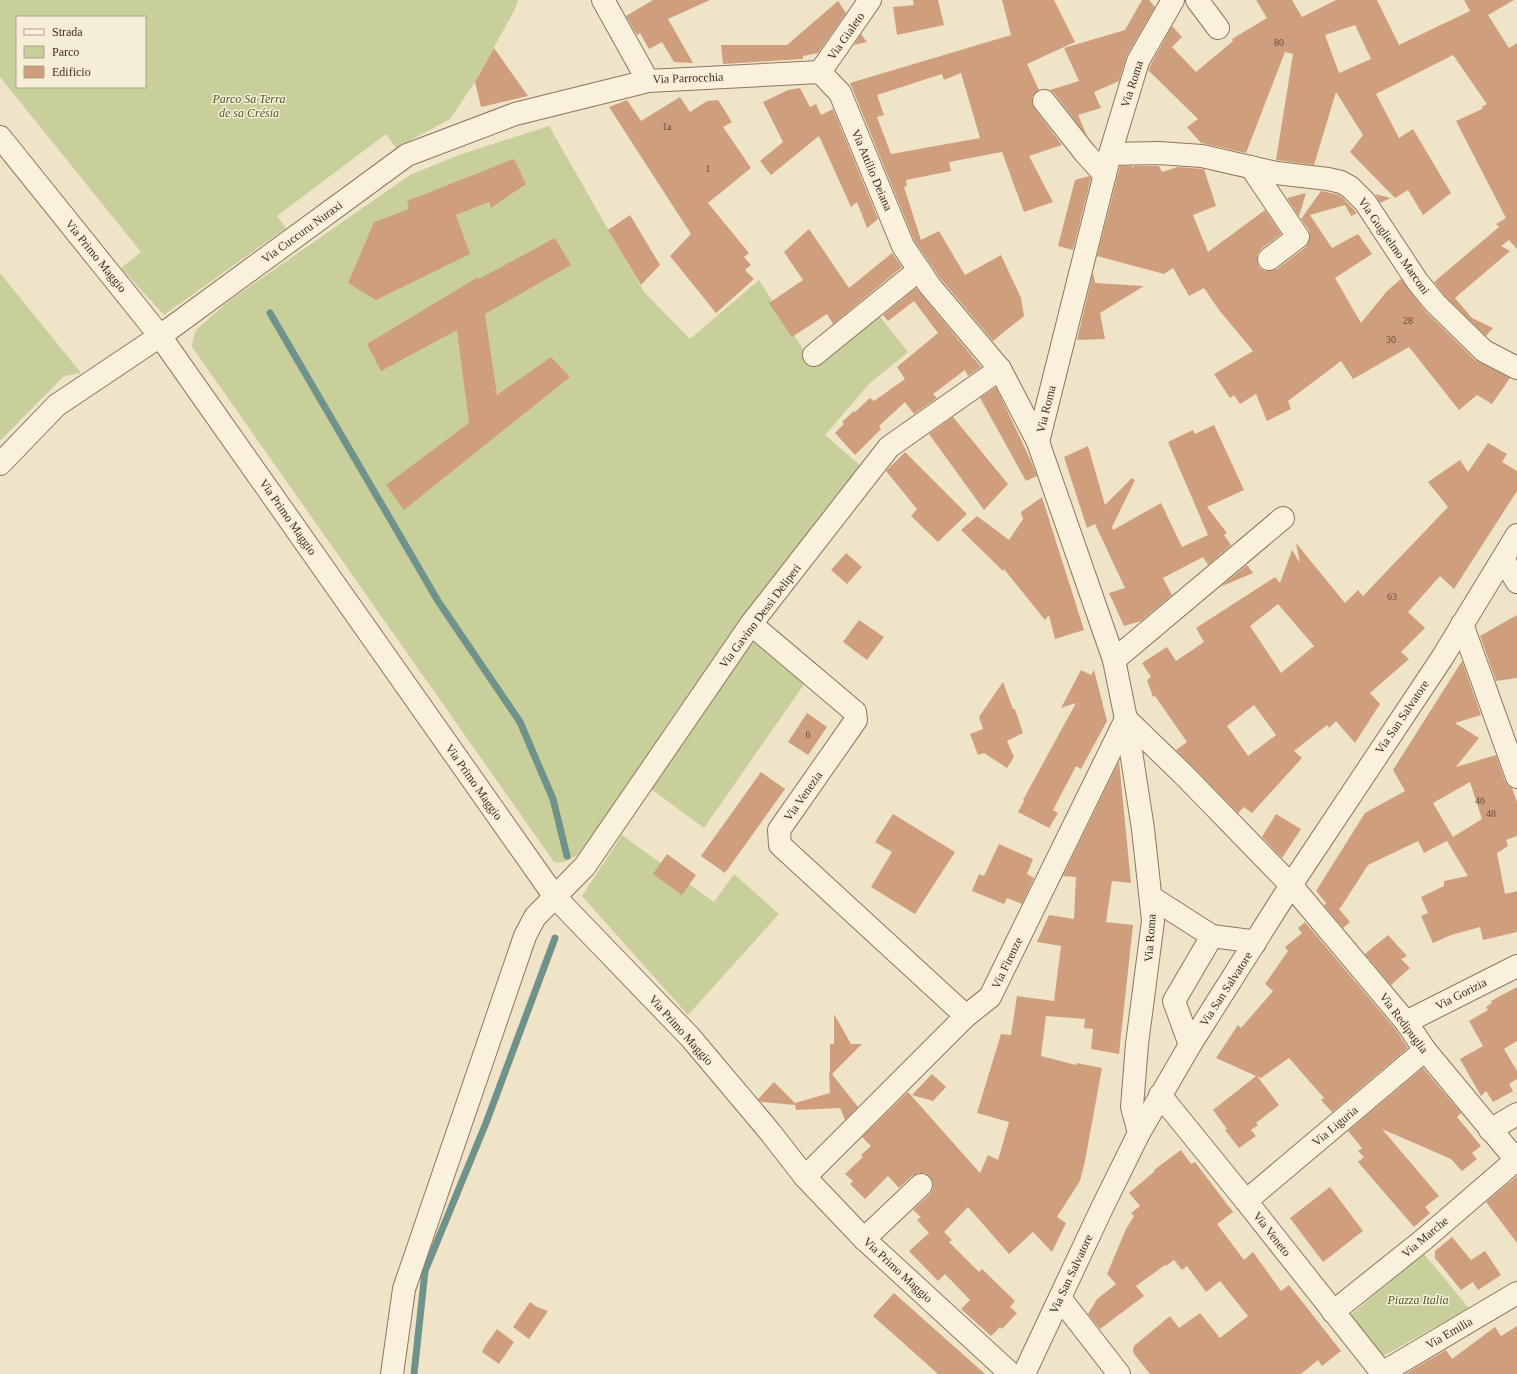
<svg xmlns="http://www.w3.org/2000/svg" width="1517" height="1374" font-family="Georgia,serif">
<style>
.green{fill:#c9cf9b;fill-rule:evenodd}
.lines{fill:none;stroke-linecap:round;stroke-linejoin:round}
.stream{stroke:#6f938a;stroke-width:7}
.building{fill:#cf9f7d;fill-rule:evenodd}
.minor-casing{stroke:#8d765c;stroke-width:24}
.minor{stroke:#faf1dc;stroke-width:22}
.labels{text-anchor:middle;dominant-baseline:central;stroke-width:3;stroke-linejoin:round;paint-order:stroke}
.number-label{font-size:10px;fill:#624a37}
.street-label{font-size:12px;fill:#3d2e20;stroke:#f7eed8}
.park-label{font-size:12px;font-style:italic;fill:#4d5a26;stroke:#f7eed8}
</style>
<rect width="100%" height="100%" fill="#f0e4c8"/>
<g class="green">
<path d="M 0,0 L 518,0 L 515,9 L 475,82 L 450,119 L 396,148 L 386,134 L 277,216 L 286,228 L 164,315 L 121,268 L 141,252 L 0,77 ZM 17,17 L 145,17 L 145,87 L 17,87 Z"/>
<path d="M 549,126 L 644,292 L 690,339 L 759,280 L 812,363 L 878,314 L 908,352 L 869,384 L 825,435 L 862,467 L 758,595 L 669,722 L 585,849 C 576,856 566,865 554,862 L 192,347 L 193,339 L 196,330 L 229,301 L 410,175 L 459,155 Z"/>
<polygon points="0,273 81,373 65,376 60,380 0,441"/>
<polygon points="750,639 805,683 704,828 651,789"/>
<polygon points="622,835 714,902 734,874 779,914 688,1015 582,896"/>
<polygon points="1424,1254 1469,1308 1382,1357 1349,1316"/>
</g>
<g class="lines">
<g class="stream">
<polyline points="270,313 438,601 520,722 553,799 567,856"/>
<polyline points="414,1374 425,1271 486,1123 555,938"/>
</g>
</g>
<g class="building">
<polygon points="653,0 710,0 668,19 693,63 674,62 662,42 649,49 640,33 637,35 626,16"/>
<polygon points="913,0 938,0 944,25 897,35 893,7 914,5"/>
<path d="M 1002,0 L 1054,0 L 1075,42 L 1027,64 L 1039,90 L 1032,97 L 1032,102 L 1034,108 L 1062,145 L 1029,156 L 1053,202 L 1024,212 L 1002,152 L 949,162 L 951,171 L 906,180 L 907,186 L 904,187 L 921,240 L 939,231 L 965,275 L 1001,255 L 1021,298 L 1024,316 L 993,341 L 940,278 L 914,240 L 850,83 L 1011,35 ZM 961,73 L 980,138 L 891,154 L 877,117 L 884,115 L 877,95 L 942,74 L 944,80 Z"/>
<polygon points="1142,0 1149,0 1155,7 1127,55 1119,81 1094,92 1101,108 1078,115 1087,136 1054,93 1050,90 1079,81 1064,48 1125,30"/>
<path d="M 1256,0 L 1292,0 L 1302,17 L 1336,0 L 1377,0 L 1399,45 L 1470,11 L 1464,0 L 1514,0 L 1488,15 L 1509,48 L 1517,43 L 1517,249 L 1509,240 L 1501,246 L 1510,251 L 1455,298 L 1472,318 L 1493,328 L 1486,336 L 1444,295 L 1434,282 L 1499,227 L 1496,224 L 1506,218 L 1456,121 L 1482,109 L 1482,107 L 1487,104 L 1453,55 L 1376,94 L 1399,138 L 1413,129 L 1451,193 L 1423,215 L 1408,190 L 1395,198 L 1350,152 L 1363,135 L 1336,92 L 1314,165 L 1276,160 L 1293,54 L 1285,52 L 1246,153 L 1201,143 L 1187,127 L 1198,119 L 1148,70 L 1150,66 L 1172,26 L 1182,37 L 1172,47 L 1196,72 L 1233,41 L 1232,39 L 1267,18 ZM 1355,25 L 1371,59 L 1339,73 L 1325,35 Z"/>
<polygon points="838,1 846,13 818,53 803,56 803,59 723,64 721,45 787,45"/>
<polygon points="861,34 867,42 854,45"/>
<polygon points="494,48 528,96 481,107 475,82"/>
<polygon points="800,88 810,107 816,104 821,115 833,109 878,219 867,228 857,202 851,207 819,136 771,175 760,161 783,142 763,102 788,90"/>
<polygon points="680,97 690,112 707,101 718,100 732,122 723,127 751,168 708,203 749,253 744,257 751,265 745,270 754,279 716,313 670,256 691,234 609,107 627,100 641,121"/>
<polygon points="514,159 526,184 491,208 489,202 456,215 470,254 376,300 348,283 374,222 409,209 407,201"/>
<polygon points="1120,166 1132,166 1132,168 1134,166 1159,166 1162,172 1178,167 1204,169 1216,206 1193,215 1208,252 1265,210 1281,234 1261,249 1257,255 1257,261 1259,267 1265,271 1270,271 1277,269 1306,247 1309,242 1310,236 1309,230 1301,219 1321,191 1336,194 1342,197 1357,213 1351,216 1345,205 1310,215 1332,248 1358,234 1372,254 1335,278 1361,323 1387,291 1401,279 1426,312 1475,360 1510,378 1492,404 1477,395 1459,410 1409,347 1353,379 1341,361 1288,401 1291,409 1267,421 1256,394 1240,404 1234,395 1230,398 1214,374 1253,351 1219,310 1204,288 1189,296 1173,268 1164,274 1097,256"/>
<polygon points="1089,176 1091,178 1073,250 1058,246 1075,180"/>
<polygon points="1306,193 1299,216 1287,198"/>
<polygon points="1375,194 1391,198 1380,203"/>
<polygon points="630,215 660,265 641,285 608,230"/>
<polygon points="809,229 849,288 892,253 902,267 833,324 827,314 792,337 769,303 803,280 784,252"/>
<polygon points="555,238 571,265 485,314 497,395 551,357 570,377 404,510 386,485 469,423 457,330 381,371 367,344 478,277 479,279"/>
<polygon points="1093,272 1095,283 1144,286 1100,313 1105,339 1077,340"/>
<polygon points="916,288 981,367 968,376 965,370 933,394 937,398 914,414 905,402 879,426 881,429 855,455 835,433 844,424 842,422 854,411 855,412 870,398 874,401 905,379 897,367 938,333 914,301 888,321 883,315"/>
<polygon points="996,387 1031,461 1037,476 1026,481 980,398"/>
<polygon points="953,417 1008,484 984,510 929,434"/>
<polygon points="1214,425 1244,490 1207,507 1227,533 1224,535 1231,545 1208,565 1203,557 1163,578 1172,595 1141,621 1124,626 1109,593 1125,588 1095,524 1087,528 1064,457 1088,446 1105,505 1132,478 1135,480 1112,527 1113,530 1161,503 1182,547 1208,535 1168,442 1193,430 1195,434"/>
<path d="M 1488,443 L 1507,454 L 1502,462 L 1517,471 L 1517,491 L 1454,589 L 1440,576 L 1408,612 L 1425,628 L 1401,652 L 1409,659 L 1370,693 L 1380,704 L 1355,743 L 1336,721 L 1329,728 L 1327,725 L 1294,751 L 1302,758 L 1252,813 L 1244,807 L 1238,813 L 1176,750 L 1187,742 L 1155,696 L 1153,697 L 1147,680 L 1151,677 L 1142,663 L 1167,647 L 1176,661 L 1204,642 L 1196,628 L 1275,577 L 1280,583 L 1292,550 L 1300,563 L 1296,543 L 1345,603 L 1358,590 L 1363,596 L 1448,507 L 1428,482 L 1460,460 L 1468,472 ZM 1278,604 L 1314,646 L 1281,673 L 1250,626 ZM 1254,705 L 1276,735 L 1248,756 L 1227,726 Z"/>
<polygon points="905,452 967,514 938,542 911,516 917,509 886,471"/>
<polygon points="1042,497 1084,630 1055,639 1049,615 1045,620 1004,569 1003,571 961,530 977,516 1009,540 1023,519 1021,512"/>
<polygon points="846,553 862,567 847,584 831,570"/>
<polygon points="1247,565 1253,573 1220,587"/>
<polygon points="1517,615 1517,678 1496,681 1480,636"/>
<polygon points="859,620 884,637 867,660 843,642"/>
<path d="M 1462,661 L 1481,715 L 1455,723 L 1479,738 L 1456,767 L 1496,755 L 1505,781 L 1509,786 L 1512,788 L 1517,802 L 1517,836 L 1506,840 L 1508,846 L 1497,853 L 1505,894 L 1517,891 L 1517,932 L 1483,940 L 1480,927 L 1451,935 L 1433,943 L 1421,916 L 1428,913 L 1421,897 L 1444,886 L 1444,881 L 1468,876 L 1447,841 L 1424,853 L 1418,841 L 1368,865 L 1341,907 L 1339,909 L 1350,922 L 1343,928 L 1324,905 L 1326,903 L 1316,891 L 1365,813 L 1405,791 L 1393,770 ZM 1470,782 L 1482,819 L 1453,837 L 1433,803 Z"/>
<polygon points="1081,670 1091,675 1094,670 1107,721 1081,769 1076,766 1053,810 1058,813 1049,828 1018,812 1024,801 1023,800 1076,703 1061,708"/>
<polygon points="1003,682 1013,709 1015,709 1023,733 1007,741 1014,757 1007,768 984,753 978,755 970,734 983,729 979,717"/>
<polygon points="807,713 827,727 808,755 788,742"/>
<polygon points="1119,761 1131,883 1112,881 1106,922 1133,925 1119,1054 1091,1049 1093,1029 1084,1028 1085,1019 1046,1016 1041,1056 1076,1065 1077,1063 1102,1068 1085,1161 1080,1181 1057,1217 1066,1223 1052,1252 1033,1232 1009,1254 968,1207 944,1232 952,1240 949,1242 979,1272 982,1269 1015,1301 1010,1307 1017,1313 1002,1329 1000,1327 991,1336 961,1309 970,1300 945,1274 938,1281 909,1251 929,1233 917,1220 921,1217 913,1210 930,1194 933,1189 933,1182 930,1177 925,1173 918,1173 912,1176 899,1188 888,1176 865,1199 850,1184 853,1181 845,1174 863,1157 861,1155 871,1146 862,1137 908,1092 980,1173 988,1155 998,1160 1009,1122 977,1113 1001,1034 1011,1035 1017,996 1054,1001 1061,946 1037,942 1049,915 1074,919 1076,877 1063,876"/>
<polygon points="761,772 785,789 725,873 701,856"/>
<polygon points="893,814 955,852 915,914 871,887 892,852 875,842"/>
<polygon points="1276,814 1301,829 1282,858 1262,837"/>
<polygon points="999,844 1033,859 1027,874 1034,878 1022,904 1007,898 1004,904 972,891 979,874 984,876"/>
<polygon points="667,854 696,875 682,895 653,874"/>
<polygon points="1305,922 1396,1030 1408,1048 1332,1112 1321,1100 1324,1098 1289,1058 1261,1078 1257,1076 1279,1105 1256,1123 1258,1125 1251,1130 1256,1136 1239,1148 1225,1130 1227,1129 1213,1110 1256,1076 1216,1058 1238,1025 1241,1028 1273,991 1265,984 1288,951 1285,947 1302,933 1298,928"/>
<polygon points="1388,935 1407,956 1401,959 1410,968 1391,985 1365,954"/>
<polygon points="1517,987 1517,1041 1504,1049 1517,1071 1517,1079 1509,1084 1513,1091 1493,1102 1486,1091 1481,1096 1460,1059 1483,1046 1469,1021 1488,1010 1486,1007 1492,1003 1491,1001"/>
<polygon points="834,1014 851,1044 862,1044 832,1074 858,1107 845,1120 840,1108 796,1110 795,1105 761,1102 758,1099 774,1082 795,1103 830,1093 829,1073 830,1073 830,1044 834,1044"/>
<polygon points="1423,1068 1461,1113 1457,1117 1481,1146 1472,1153 1477,1159 1462,1171 1451,1159 1382,1129 1439,1196 1425,1207 1430,1213 1414,1227 1358,1162 1364,1157 1358,1151 1362,1148 1348,1131"/>
<polygon points="932,1074 946,1087 933,1101 912,1095"/>
<polygon points="1181,1150 1191,1164 1195,1162 1233,1212 1217,1224 1244,1260 1253,1252 1281,1291 1289,1285 1341,1351 1322,1366 1318,1360 1301,1374 1150,1374 1134,1354 1133,1350 1134,1346 1170,1316 1179,1328 1200,1313 1220,1338 1248,1316 1220,1281 1206,1292 1187,1266 1182,1270 1174,1260 1166,1266 1165,1265 1136,1286 1144,1296 1100,1329 1088,1314 1097,1299 1116,1284 1107,1274 1126,1229 1134,1216 1131,1213 1140,1206 1129,1193 1155,1171 1154,1170"/>
<polygon points="1517,1176 1517,1243 1486,1202"/>
<polygon points="1330,1187 1363,1231 1323,1262 1290,1218"/>
<polygon points="1452,1237 1471,1260 1485,1251 1501,1275 1478,1290 1473,1282 1461,1290 1435,1258 1435,1251"/>
<polygon points="894,1293 985,1374 938,1374 873,1316"/>
<polygon points="530,1302 537,1307 548,1311 529,1339 513,1327"/>
<polygon points="1517,1326 1517,1374 1405,1374 1446,1350 1452,1359 1495,1327 1501,1336"/>
<polygon points="497,1329 514,1342 499,1364 482,1352 485,1346"/>
</g>
<g class="lines">
<g class="minor-casing">
<g id="minor">
<polyline points="603,0 648,81"/>
<polyline points="1197,0 1218,28"/>
<polyline points="820,72 840,93 903,246 930,286 1000,369 1038,442 1114,660 1126,719 1143,829 1153,921 1137,1044 1132,1107 1139,1133"/>
<polyline points="820,72 870,0"/>
<polyline points="1044,101 1085,153 1105,175"/>
<polyline points="0,137 160,336 555,897 690,1037 770,1132 805,1177 864,1239 1011,1374"/>
<polyline points="1110,154 1159,153 1202,156 1276,173 1328,179 1341,182 1350,187 1365,202 1417,281 1435,303 1484,351 1517,368"/>
<polyline points="1251,167 1298,237 1269,259"/>
<polyline points="814,355 919,270"/>
<polyline points="1038,442 1110,154 1138,61 1173,0"/>
<polyline points="0,464 57,405 160,336 407,155 515,114 648,81 820,72"/>
<polyline points="1503,559 1517,582"/>
<polyline points="751,624 855,712 856,720 779,830 780,845 966,1016"/>
<polyline points="1462,624 1517,777"/>
<polyline points="1114,660 1283,518"/>
<polyline points="1126,719 1183,774 1291,885 1406,1022 1425,1050 1517,1161"/>
<polyline points="1151,897 1212,936"/>
<polyline points="1406,1022 1517,966"/>
<polyline points="1190,1045 1174,1001 1212,936 1250,941 1255,943"/>
<polyline points="1160,1095 1246,1201 1383,1374"/>
<polyline points="1490,1130 1517,1114"/>
<polyline points="805,1177 966,1016 990,997 1126,719"/>
<polyline points="1246,1201 1425,1050"/>
<polyline points="864,1239 921,1185"/>
<polyline points="1060,1298 1119,1374"/>
<polyline points="1333,1312 1423,1240 1516,1160"/>
<polyline points="1382,1373 1517,1293"/>
<polyline points="392,1374 404,1289 525,936 535,917 585,866 751,624 889,447 1000,369"/>
<polyline points="1024,1374 1102,1208 1139,1133 1190,1045 1291,885 1442,658 1517,535"/>
</g>
</g>
<use href="#minor" class="minor"/>
</g>
<g class="labels">
<g class="number-label">
<text x="1279" y="42">80</text>
<text x="667" y="126">1a</text>
<text x="708" y="168">1</text>
<text x="1408" y="320">28</text>
<text x="1391" y="339">30</text>
<text x="1392" y="596">63</text>
<text x="808" y="734">6</text>
<text x="1480" y="800">46</text>
<text x="1491" y="813">48</text>
</g>
<g class="street-label">
<text transform="translate(846 36) rotate(-55)">Via Gialeto</text>
<text transform="translate(688 78) rotate(-2)">Via Parrocchia</text>
<text transform="translate(1132 84) rotate(-72)">Via Roma</text>
<text transform="translate(872 170) rotate(67)">Via Attilio Deiana</text>
<text transform="translate(302 232) rotate(-36)">Via Cuccuru Nuraxi</text>
<text transform="translate(1394 246) rotate(55)">Via Guglielmo Marconi</text>
<text transform="translate(96 256) rotate(51)">Via Primo Maggio</text>
<text transform="translate(1046 409) rotate(-76)">Via Roma</text>
<text transform="translate(288 517) rotate(55)">Via Primo Maggio</text>
<text transform="translate(760 616) rotate(-53)">Via Gavino Dessì Deliperi</text>
<text transform="translate(1402 717) rotate(-56)">Via San Salvatore</text>
<text transform="translate(474 782) rotate(55)">Via Primo Maggio</text>
<text transform="translate(803 796) rotate(-55)">Via Venezia</text>
<text transform="translate(1150 938) rotate(-86)">Via Roma</text>
<text transform="translate(1007 963) rotate(-64)">Via Firenze</text>
<text transform="translate(1226 989) rotate(-57)">Via San Salvatore</text>
<text transform="translate(1461 994) rotate(-27)">Via Gorizia</text>
<text transform="translate(1404 1023) rotate(53)">Via Redipuglia</text>
<text transform="translate(681 1030) rotate(48)">Via Primo Maggio</text>
<text transform="translate(1335 1126) rotate(-40)">Via Liguria</text>
<text transform="translate(1272 1234) rotate(52)">Via Veneto</text>
<text transform="translate(1425 1237) rotate(-40)">Via Marche</text>
<text transform="translate(898 1270) rotate(43)">Via Primo Maggio</text>
<text transform="translate(1071 1274) rotate(-65)">Via San Salvatore</text>
<text transform="translate(1449 1333) rotate(-30)">Via Emilia</text>
</g>
<g class="park-label">
<text x="249" y="99">Parco Sa Terra<tspan x="249" dy="14">de sa Crésia</tspan></text>
<text x="1418" y="1300">Piazza Italia</text>
</g>
</g>
<rect x="16" y="16" width="130" height="72" fill="#f7eed8" stroke="#ada18e"/>
<rect x="24" y="29" width="20" height="6" fill="#faf1dc" stroke="#ada18e"/>
<text x="52" y="36" font-size="12" fill="#3d2e20">Strada</text>
<rect x="24" y="46" width="20" height="12" fill="#c9cf9b" stroke="#ada18e"/>
<text x="52" y="56" font-size="12" fill="#3d2e20">Parco</text>
<rect x="24" y="66" width="20" height="12" fill="#cf9f7d" stroke="#ada18e"/>
<text x="52" y="76" font-size="12" fill="#3d2e20">Edificio</text>
</svg>
